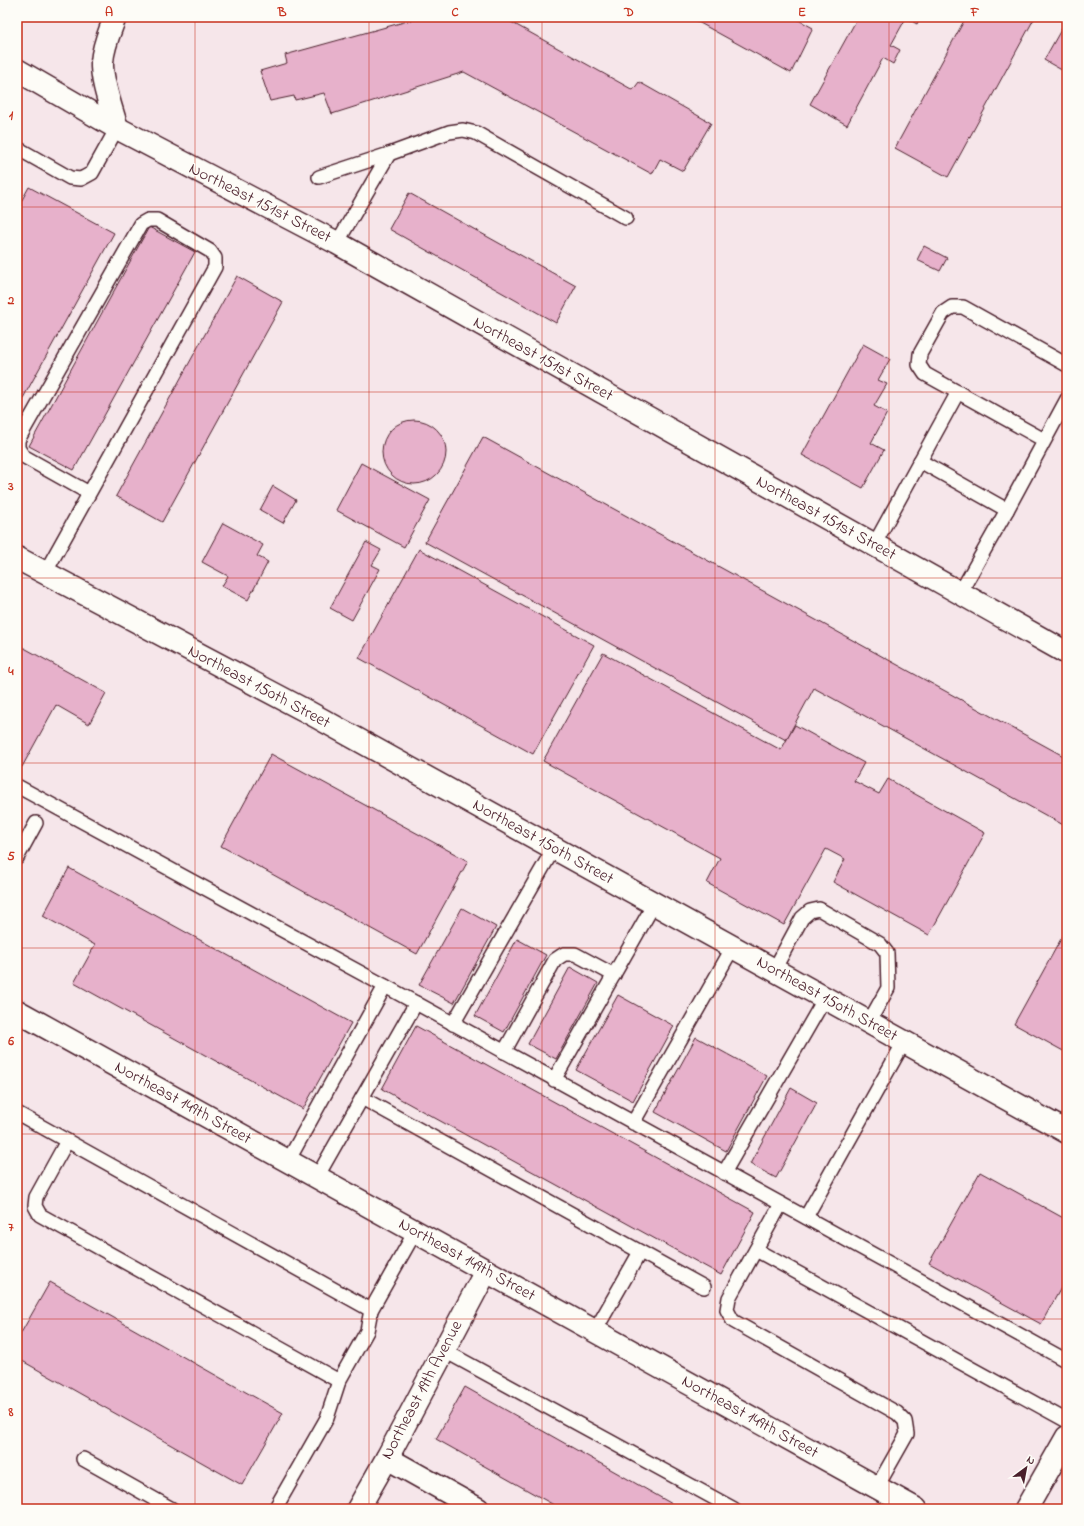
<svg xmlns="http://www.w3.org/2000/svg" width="1084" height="1526" font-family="'Indie Flower',sans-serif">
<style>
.building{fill:#e7b1cb;stroke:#4a1f2b}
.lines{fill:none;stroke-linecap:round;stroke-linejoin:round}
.lane-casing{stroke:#4a1f2b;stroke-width:16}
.street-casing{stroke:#4a1f2b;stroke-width:25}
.secondary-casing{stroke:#4a1f2b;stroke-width:25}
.lane{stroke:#fdfcf7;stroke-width:13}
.street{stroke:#fdfcf7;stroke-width:22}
.secondary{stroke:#fdfcf7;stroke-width:22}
.grid{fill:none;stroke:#c8321e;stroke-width:1;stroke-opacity:0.55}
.labels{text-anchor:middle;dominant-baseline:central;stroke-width:3;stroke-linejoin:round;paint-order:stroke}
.street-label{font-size:17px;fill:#4a1f2b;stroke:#fdfcf7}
.neatline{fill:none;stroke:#c8321e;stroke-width:1.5}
.grid-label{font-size:13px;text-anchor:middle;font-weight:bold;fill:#c8321e}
</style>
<rect width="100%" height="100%" fill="#f6e6ea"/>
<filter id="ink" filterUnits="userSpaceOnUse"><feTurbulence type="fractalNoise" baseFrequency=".025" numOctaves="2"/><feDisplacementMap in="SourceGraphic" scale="8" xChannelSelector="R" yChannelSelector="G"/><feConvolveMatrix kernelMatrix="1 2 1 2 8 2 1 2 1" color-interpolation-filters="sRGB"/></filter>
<g filter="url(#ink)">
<g class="building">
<polygon points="422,17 502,17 633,90 639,82 711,123 683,171 660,159 652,174 464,72 332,114 324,93 295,100 294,96 270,101 260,71 287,63 285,55"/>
<polygon points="689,17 793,17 813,28 791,73"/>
<polygon points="858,17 920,17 917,24 906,18 891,45 900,50 893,64 883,58 847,125 810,104"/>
<polygon points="966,17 1035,17 948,177 895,148"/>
<polygon points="1067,19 1067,73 1044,60"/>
<polygon points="29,187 114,233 17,409 17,209"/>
<polygon points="409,193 576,286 556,323 389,229"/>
<polygon points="149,227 195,252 74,470 29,446"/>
<polygon points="924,246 947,258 940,271 917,260"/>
<polygon points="237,276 283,302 162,522 116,496"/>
<polygon points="863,344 890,359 878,380 887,384 874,406 887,413 871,443 884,450 863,488 802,455"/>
<circle cx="414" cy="452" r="32"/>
<polygon points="483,437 1067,758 1067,827 814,688 786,740 425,542"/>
<polygon points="361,463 430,500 404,547 336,510"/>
<polygon points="273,486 296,500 283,523 260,510"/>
<polygon points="223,523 263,545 257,556 268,562 248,600 222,586 228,576 202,562"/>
<polygon points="366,542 381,550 372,565 380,569 352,620 330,608"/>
<polygon points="419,549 594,645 533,754 359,658"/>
<polygon points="17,644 106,693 89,724 56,705 22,767 17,764"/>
<polygon points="603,653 781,750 795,725 864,763 854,781 879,794 888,779 985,833 929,935 833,882 845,859 826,849 784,925 707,883 720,858 543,761"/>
<polygon points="271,754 468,861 417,954 221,846"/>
<polygon points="69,868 351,1023 303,1109 74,983 95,945 43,916"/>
<polygon points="462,908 496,927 454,1003 419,985"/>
<polygon points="1067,928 1067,1053 1014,1024"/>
<polygon points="517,939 546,955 504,1032 475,1016"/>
<polygon points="570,967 598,983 556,1059 528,1044"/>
<polygon points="618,995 674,1026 633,1101 576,1070"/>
<polygon points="416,1026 755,1212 721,1275 382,1089"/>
<polygon points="696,1037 767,1076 726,1151 655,1112"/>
<polygon points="791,1088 817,1103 776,1178 750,1164"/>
<polygon points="980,1172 1067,1220 1067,1277 1041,1324 929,1263"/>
<polygon points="50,1282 283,1413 242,1485 17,1358 17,1340"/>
<polygon points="465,1387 681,1509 561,1509 436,1439"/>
</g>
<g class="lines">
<g class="lane-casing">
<g id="lane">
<polyline points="17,148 70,178 81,179 92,173 117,128"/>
<polyline points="319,177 389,154 449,132 463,130 476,133 626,218"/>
<polyline points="337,243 389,154"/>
<polyline points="1044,440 925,374 919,365 920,354 943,313 952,307 963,307 1067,365"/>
<polyline points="920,461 1007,510"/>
<polyline points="874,545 958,392"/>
<polyline points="45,573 215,267 215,258 210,251 157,220 148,220 141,224 18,440 18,448 23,456 89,493"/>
<polyline points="960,593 1007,510 1067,399"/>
<polyline points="17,786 385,986 1067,1361"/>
<polyline points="17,858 36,823"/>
<polyline points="774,970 802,918 810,911 819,909 880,944 887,953 888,988 869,1022"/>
<polyline points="453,1024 554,848"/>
<polyline points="504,1052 555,960 564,954 575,954 614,975"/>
<polyline points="554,1080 654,904"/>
<polyline points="362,1098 704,1287"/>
<polyline points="17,1113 371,1310"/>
<polyline points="633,1123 733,947"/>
<polyline points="67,1141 36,1197 35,1206 40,1215 339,1381 327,1418 275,1509"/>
<polyline points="288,1161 385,986"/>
<polyline points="724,1173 825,998"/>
<polyline points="317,1177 416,1003"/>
<polyline points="781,1204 729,1298 727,1310 733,1321 897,1413 905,1421 907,1434 877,1487"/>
<polyline points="806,1217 904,1042"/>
<polyline points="756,1250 1067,1421"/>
<polyline points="595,1331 640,1252"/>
<polyline points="443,1350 734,1509"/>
<polyline points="339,1381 367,1331 371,1310 415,1232"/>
<polyline points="83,1459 172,1509"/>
</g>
</g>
<g class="street-casing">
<g id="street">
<polyline points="17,558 308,712 1067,1132"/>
<polyline points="17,1011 916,1509"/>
<polyline points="387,1458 478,1509"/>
<polyline points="358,1509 387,1458 486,1271"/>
<polyline points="1026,1509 1067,1437"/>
</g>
</g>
<g class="secondary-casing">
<g id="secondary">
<path d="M 115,17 C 110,31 103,46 102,62 C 101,81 112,110 117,128"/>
<polyline points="17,70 117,128 337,243 1067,653"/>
</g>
</g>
<use href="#lane" class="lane"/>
<use href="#street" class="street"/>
<use href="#secondary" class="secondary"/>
</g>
</g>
<path class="grid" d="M 195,17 L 195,1509M 369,17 L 369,1509M 542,17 L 542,1509M 715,17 L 715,1509M 889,17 L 889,1509M 17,207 L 1067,207M 17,392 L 1067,392M 17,578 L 1067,578M 17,763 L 1067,763M 17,948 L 1067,948M 17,1134 L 1067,1134M 17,1319 L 1067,1319"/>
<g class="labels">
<g class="street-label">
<text transform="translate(260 203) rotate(27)">Northeast 151st Street</text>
<text transform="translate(543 359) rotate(29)">Northeast 151st Street</text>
<text transform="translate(826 518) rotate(29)">Northeast 151st Street</text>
<text transform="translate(259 687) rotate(28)">Northeast 150th Street</text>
<text transform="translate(543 842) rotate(29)">Northeast 150th Street</text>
<text transform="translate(827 999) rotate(29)">Northeast 150th Street</text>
<text transform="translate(183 1103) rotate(29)">Northeast 149th Street</text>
<text transform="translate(467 1260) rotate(29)">Northeast 149th Street</text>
<text transform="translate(422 1390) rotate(-62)">Northeast 19th Avenue</text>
<text transform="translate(750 1417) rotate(29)">Northeast 149th Street</text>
</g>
</g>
<rect width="1084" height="1526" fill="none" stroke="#fdfcf7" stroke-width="44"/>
<g transform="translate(1026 1468) rotate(32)" stroke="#fdfcf7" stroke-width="3" paint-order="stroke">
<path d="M0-3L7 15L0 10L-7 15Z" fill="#4a1f2b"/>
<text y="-6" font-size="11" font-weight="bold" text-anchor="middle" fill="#4a1f2b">N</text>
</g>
<rect x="22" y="22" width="1040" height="1482" class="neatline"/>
<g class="grid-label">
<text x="109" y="16">A</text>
<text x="282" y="16">B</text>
<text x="455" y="16">C</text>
<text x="629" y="16">D</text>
<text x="802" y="16">E</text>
<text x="975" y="16">F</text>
<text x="11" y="119">1</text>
<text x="11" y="304">2</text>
<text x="11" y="490">3</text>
<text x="11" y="675">4</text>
<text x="11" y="860">5</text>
<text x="11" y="1045">6</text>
<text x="11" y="1231">7</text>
<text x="11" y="1416">8</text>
</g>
</svg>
